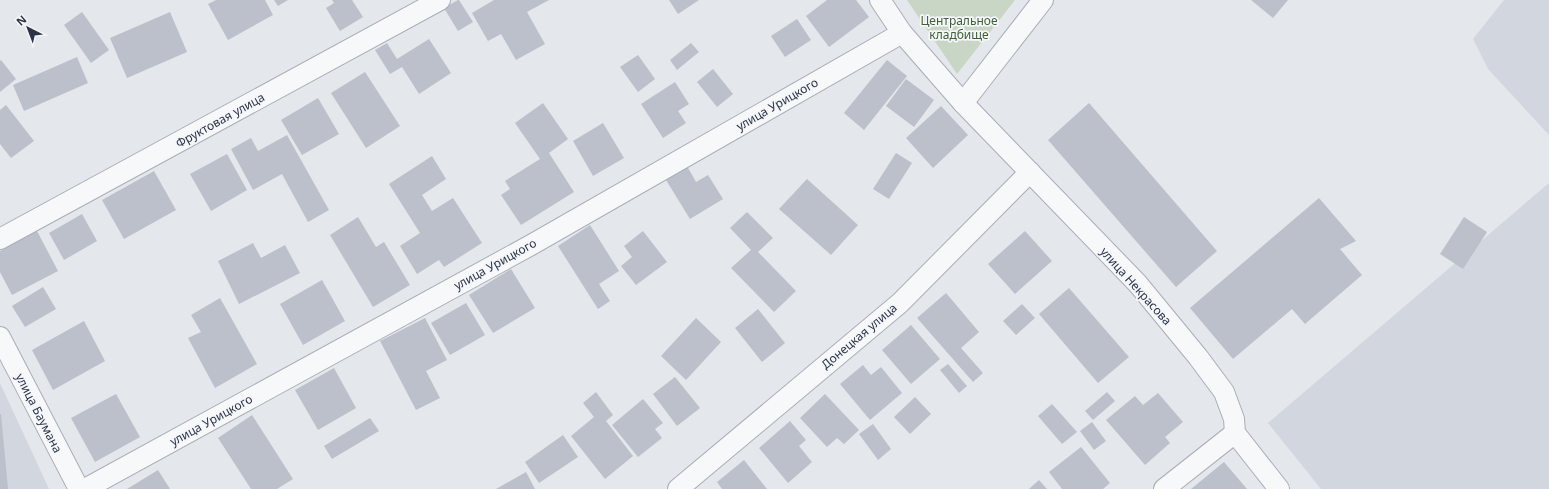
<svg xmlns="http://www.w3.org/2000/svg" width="1549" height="489" font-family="'Noto Sans',sans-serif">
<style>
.built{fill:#d2d6de}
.green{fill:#c9d6c5}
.building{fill:#bbc0ca}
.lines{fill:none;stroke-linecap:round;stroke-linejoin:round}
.minor-casing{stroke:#a9aeb7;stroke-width:22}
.minor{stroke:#f7f8fa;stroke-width:20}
.labels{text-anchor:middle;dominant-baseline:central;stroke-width:3.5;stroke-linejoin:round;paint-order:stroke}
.park-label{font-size:12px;fill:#3f6138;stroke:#f4f6f9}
.street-label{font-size:12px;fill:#2b3445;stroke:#f4f6f9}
</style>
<rect width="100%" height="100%" fill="#e4e7ec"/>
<g class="built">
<polygon points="1504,0 1549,0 1549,135 1488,69 1473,39"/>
<polygon points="1549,183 1549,489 1321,489 1268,423"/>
<polygon points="0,383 49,489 0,489"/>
</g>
<polygon class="green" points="907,0 1015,0 957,74"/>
<g class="building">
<polygon points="216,0 265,0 273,15 228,40 208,4"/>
<polygon points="274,0 288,0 278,6"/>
<polygon points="332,0 352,0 363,17 340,31 326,8 334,3"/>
<polygon points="458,0 459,0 473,22 458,31 444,8"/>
<polygon points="494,0 549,0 527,12 545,44 516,60 501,34 488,41 472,13"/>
<polygon points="669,0 699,0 678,14"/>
<polygon points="827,0 856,0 869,17 829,47 806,16"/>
<polygon points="1251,0 1288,0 1273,18"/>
<polygon points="82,12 109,50 91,63 64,25"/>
<polygon points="170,12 187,52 127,78 110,38"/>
<polygon points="797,19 811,40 785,57 771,36"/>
<polygon points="429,39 451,73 419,94 402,67 390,74 375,50 387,43 397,59"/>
<polygon points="691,43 699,52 677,70 670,60"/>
<polygon points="638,55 655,79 638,92 620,67"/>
<polygon points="77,57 88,83 24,111 13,85"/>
<polygon points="1,60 16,79 0,92 0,61"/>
<polygon points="887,60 907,76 864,130 844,113"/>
<polygon points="713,69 733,94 717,107 697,82"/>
<polygon points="365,72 400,126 366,148 331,93"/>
<polygon points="906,79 934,100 914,127 886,106"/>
<polygon points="675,82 689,104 678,111 686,123 663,138 641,104"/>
<polygon points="318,98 339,134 302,155 281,120"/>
<polygon points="543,103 568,139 549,153 574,192 521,225 501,195 510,189 505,181 540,159 515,123"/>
<polygon points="1089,103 1217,251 1176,287 1048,140"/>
<polygon points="6,105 34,141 11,158 0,144 0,110"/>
<polygon points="941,106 968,135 933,168 906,138"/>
<polygon points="603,123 624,158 593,176 573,141"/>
<polygon points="287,135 329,210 308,222 282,174 253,190 231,149 251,138 258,151"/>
<polygon points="896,153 912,163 889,199 873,189"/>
<polygon points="227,154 247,190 211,211 190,174"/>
<polygon points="432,156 446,179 422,195 432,211 453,198 482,243 444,267 439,260 417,274 400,246 420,233 389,184"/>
<polygon points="687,166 696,182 708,175 723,199 690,219 666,180"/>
<polygon points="154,171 176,210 124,239 102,200"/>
<polygon points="807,179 858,225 831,255 779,209"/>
<polygon points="1319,198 1356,241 1340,249 1362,275 1305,324 1292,309 1233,359 1190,308"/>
<polygon points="747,212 773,238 758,252 796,291 774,312 731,268 751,250 730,228"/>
<polygon points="82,214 97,241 64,260 49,233"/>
<polygon points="358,217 376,247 384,242 410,285 373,307 330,235"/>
<polygon points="1464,217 1487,232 1463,269 1440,254"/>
<polygon points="590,225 619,271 599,284 610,301 598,309 558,246"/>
<polygon points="37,231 58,271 12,295 0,272 0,251"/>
<polygon points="643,231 667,262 636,285 621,266 632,257 624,246"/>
<polygon points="1025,231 1052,261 1015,294 988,264"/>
<polygon points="253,243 261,258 285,245 300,273 239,304 218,261"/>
<polygon points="511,269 535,308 493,333 469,295"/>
<polygon points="322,280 345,321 303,345 280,304"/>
<polygon points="43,287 56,309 25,327 12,306"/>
<polygon points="1069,288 1129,357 1098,383 1039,314"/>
<polygon points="946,293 979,332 961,348 983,373 973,382 917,318"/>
<polygon points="220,298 257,364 215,388 188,338 201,332 191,315"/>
<polygon points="466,303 485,335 450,355 431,323"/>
<polygon points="1022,304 1035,318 1016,335 1003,321"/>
<polygon points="758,309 785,343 762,362 735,328"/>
<polygon points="425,318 447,360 426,371 440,398 416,410 380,341"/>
<polygon points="696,318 721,342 686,380 661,356"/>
<polygon points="84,321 105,361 53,390 32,350"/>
<polygon points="911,325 940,359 911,384 882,350"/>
<polygon points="948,364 967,386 959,393 940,370"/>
<polygon points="863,365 871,375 881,367 902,393 870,420 840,384"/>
<polygon points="334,368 356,408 318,430 295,390"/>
<polygon points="675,377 700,408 677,426 653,394"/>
<polygon points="596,392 613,415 606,421 633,456 605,479 571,436 594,417 583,403"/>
<polygon points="1107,392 1115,401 1093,420 1085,411"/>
<polygon points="1158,393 1183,422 1165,437 1170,443 1145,465 1106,420 1135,396 1143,405"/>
<polygon points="116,394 140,437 95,462 71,418"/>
<polygon points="825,394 859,430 844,444 837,438 827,447 800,418"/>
<polygon points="915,397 931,414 910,434 894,417"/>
<polygon points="643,399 663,423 655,429 662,438 638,457 612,425"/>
<polygon points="1052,404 1077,432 1062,444 1038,416"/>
<polygon points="0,414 1,414 8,489 0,489"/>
<polygon points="252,415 293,479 277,489 251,489 218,438"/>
<polygon points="370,418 379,431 332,459 324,446"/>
<polygon points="790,421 806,440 799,446 812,462 788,483 759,448"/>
<polygon points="1092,422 1106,441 1094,450 1080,431"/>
<polygon points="873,424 891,449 878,460 859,434"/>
<polygon points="563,435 578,457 539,483 525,462"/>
<polygon points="1081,447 1110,483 1103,489 1062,489 1049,472"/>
<polygon points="744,460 767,489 722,489 717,482"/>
<polygon points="1224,462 1247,489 1191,489"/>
<polygon points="158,470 170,489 127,489"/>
<polygon points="526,472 535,489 496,489"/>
<polygon points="1039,480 1047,489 1029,489"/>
</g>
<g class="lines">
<g class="minor-casing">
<g id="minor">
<polyline points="880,0 902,33 963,103 1138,284 1198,357 1224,392 1234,419 1235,433 1279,489"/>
<polyline points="963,103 1043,0"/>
<polyline points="0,239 440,0"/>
<polyline points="0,337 79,489"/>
<polyline points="85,489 531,245 902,33"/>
<polyline points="678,489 900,303 1030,172"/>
<polyline points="1164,489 1235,433"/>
</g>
</g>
<use href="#minor" class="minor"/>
</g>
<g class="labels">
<g class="park-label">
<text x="959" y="20">Центральное<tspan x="959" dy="14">кладбище</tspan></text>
</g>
<g class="street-label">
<text transform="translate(777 104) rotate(-30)">улица Урицкого</text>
<text transform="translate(220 120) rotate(-29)">Фруктовая улица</text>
<text transform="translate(495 264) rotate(-29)">улица Урицкого</text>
<text transform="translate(1136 286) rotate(48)">улица Некрасова</text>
<text transform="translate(859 336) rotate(-40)">Донецкая улица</text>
<text transform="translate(39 413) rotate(63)">улица Баумана</text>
<text transform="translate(211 420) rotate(-29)">улица Урицкого</text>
</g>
</g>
<g transform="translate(28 28) rotate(318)" stroke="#f4f6f9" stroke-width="3" paint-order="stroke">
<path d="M0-3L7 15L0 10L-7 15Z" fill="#2b3445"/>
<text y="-6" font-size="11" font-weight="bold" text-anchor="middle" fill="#2b3445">N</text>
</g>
</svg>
